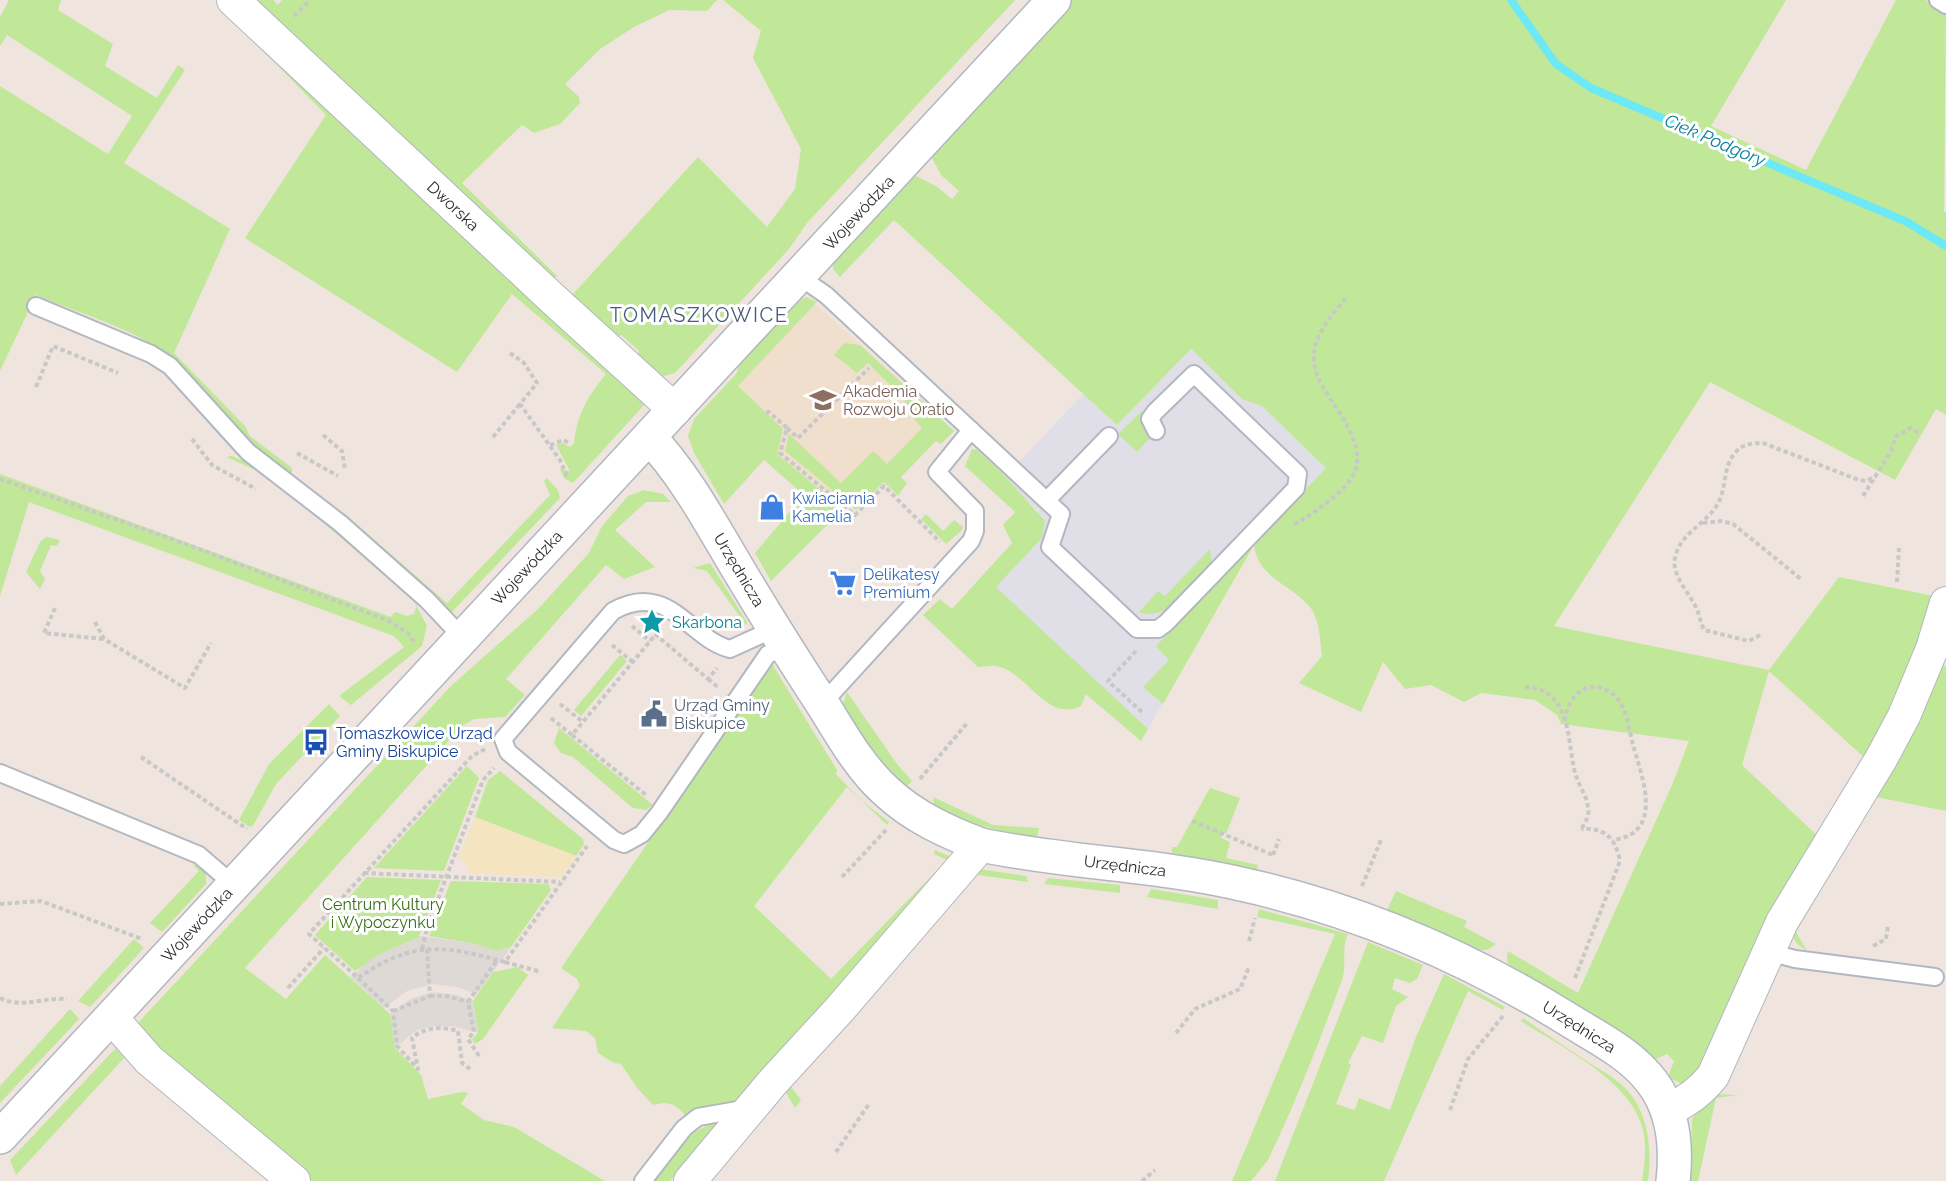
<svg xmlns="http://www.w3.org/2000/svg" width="1946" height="1181" font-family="Raleway,sans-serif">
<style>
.industrial{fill:#e0dfe7}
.education{fill:#f1dfcd}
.green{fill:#c0e898}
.sand{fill:#f5e4c0}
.plaza{fill:#ded9d5}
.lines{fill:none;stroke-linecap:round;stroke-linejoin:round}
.stream{stroke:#6ce8f6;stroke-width:8}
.service-casing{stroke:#b2b7c1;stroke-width:20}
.minor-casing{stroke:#b2b7c1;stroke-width:34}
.tertiary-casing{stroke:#b2b7c1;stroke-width:36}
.secondary-casing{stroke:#b2b7c1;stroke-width:36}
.path{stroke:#c8c8c8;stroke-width:4;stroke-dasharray:4.5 3;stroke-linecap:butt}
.service{stroke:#fff;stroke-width:16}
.minor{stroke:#fff;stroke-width:32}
.tertiary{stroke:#fff;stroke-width:33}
.secondary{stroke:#fff;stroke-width:33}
.labels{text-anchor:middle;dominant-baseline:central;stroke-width:6;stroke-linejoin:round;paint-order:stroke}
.street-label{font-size:16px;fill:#2c2c2c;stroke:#fff}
.education-label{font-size:16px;fill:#785e54;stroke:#fff;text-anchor:start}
.shop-label{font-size:16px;fill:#366cbe;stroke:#fff;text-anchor:start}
.culture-label{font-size:16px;fill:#0d838f;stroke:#fff;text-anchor:start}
.service-label{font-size:16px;fill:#4e5e75;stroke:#fff;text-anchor:start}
.transit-label{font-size:16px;fill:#164399;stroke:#fff;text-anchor:start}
.park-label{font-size:16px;fill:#376f16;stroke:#fff}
.water-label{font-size:18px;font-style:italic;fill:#077e98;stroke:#fff}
.quarter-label{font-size:20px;letter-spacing:1.5px;fill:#495c80;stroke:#fff}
</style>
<rect width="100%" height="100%" fill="#efe5de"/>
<polygon class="industrial" points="1194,346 1265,403 1331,469 1254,544 1141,741 1085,694 957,614 1038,511 1004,478 1084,393 1117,425"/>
<polygon class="education" points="815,304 937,413 843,509 768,446 690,436"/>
<g class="green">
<path d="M 9,0 L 61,0 L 58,10 L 113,44 L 105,66 L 157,98 L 178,65 L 185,70 L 124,163 L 230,229 L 174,353 L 245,426 L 250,436 L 292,468 L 292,473 C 269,469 193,379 169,357 C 139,330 75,312 36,295 L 0,371 L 0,86 L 108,154 L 132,116 L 7,35 L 0,46 L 0,17 Z"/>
<polygon points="250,0 273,0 278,5 282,0 717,0 707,11 669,10 634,27 600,49 565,84 579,97 580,103 560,124 534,133 522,125 462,183 557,276 549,283"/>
<polygon points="723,0 1015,0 807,223 789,249 675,373 657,378 635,361 639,351 621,335 613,341 568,300 574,293 698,157 767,227 795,189 801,149 753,58 761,31"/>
<path d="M 1071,0 L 1786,0 L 1711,126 L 1806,170 L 1896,0 L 1926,0 L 1946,13 L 1944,212 L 1946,212 L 1946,415 L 1936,409 L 1895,480 L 1710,382 L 1554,626 L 1769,670 L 1839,577 L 1934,596 L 1939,604 L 1867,760 L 1769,671 L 1742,765 L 1819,837 L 1713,1059 L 1684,1085 L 1668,1077 L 1674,1061 L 1667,1054 L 1656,1059 L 1638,1044 L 1513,971 C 1507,964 1506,960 1508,951 L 1578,993 L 1672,785 L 1689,741 L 1561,724 L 1557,715 L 1535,700 L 1481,693 L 1464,702 L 1431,685 L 1405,689 L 1383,662 L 1361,712 L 1299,683 L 1322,656 C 1320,640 1320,618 1309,606 C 1289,583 1258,578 1254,545 L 1163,704 L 1143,687 L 1169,660 L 1156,646 L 1326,468 L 1262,406 L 1242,399 L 1191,349 L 1117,425 L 894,220 L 840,277 L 833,269 L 833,260 L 910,178 L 916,176 L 936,186 L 952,199 L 959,191 L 941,175 L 932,158 L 948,135 Z"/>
<path d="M 246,33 L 645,404 L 573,483 L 564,478 L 560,469 L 570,471 L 556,445 L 563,443 L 570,447 L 574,443 C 577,414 588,396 606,374 L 512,294 L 457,372 L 245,238 L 326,115 Z"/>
<polygon points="806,297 817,302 738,386 783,429 777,454 843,509 771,581 755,553 804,495 764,460 724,504 694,453 688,436 694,419 737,373 739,363 796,303"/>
<polygon points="844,343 860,345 954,431 941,444 936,441 901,477 907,483 898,496 884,482 856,510 785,451 789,434 841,483 873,451 887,464 922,428 914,419 917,412 868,363 857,373 834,355"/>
<polygon points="1143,410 1142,426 1149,439 1137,452 1118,434"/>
<path d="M 972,449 L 977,450 L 1005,476 L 1045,521 L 1042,538 L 996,587 L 1148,729 L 1141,741 L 1086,694 L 1081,706 C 1047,723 1028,673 997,666 C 991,665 984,667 978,667 L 923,615 L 940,599 L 952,609 L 1012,543 L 1003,525 L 1015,512 L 965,466 Z"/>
<polygon points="232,456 273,475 409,592 427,626 422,646 351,705 339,696 404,647 394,636 29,502 0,596 0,474 391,617 395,612 407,616 414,614 417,604 271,477 226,457"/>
<polygon points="547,478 558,490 560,498 450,614 344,519 345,514 447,603 550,495 544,481"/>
<polygon points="644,490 663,494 671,502 646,502 615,530 655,567 624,579 606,565 506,679 525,695 505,717 474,719 462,726 245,968 286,999 325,955 390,1014 395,1048 421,1075 428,1099 462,1092 468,1093 461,1104 484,1120 514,1127 605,1181 304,1181 144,1042 138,1023 451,686 538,609 589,553 602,526 628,496"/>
<polygon points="926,514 943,531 954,520 963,527 962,530 946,544 921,519"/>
<polygon points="46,537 60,540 57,546 51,545 40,571 45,579 40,589 26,572 40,542"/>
<path d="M 1210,549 L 1212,563 C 1195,581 1168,624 1139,612 L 1158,591 L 1165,596 Z"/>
<polygon points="710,563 747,622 746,625 707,571 693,568"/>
<polygon points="620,655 627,661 581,716 574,710"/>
<path d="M 772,664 L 837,770 L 836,774 L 862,801 L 889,822 L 887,825 L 847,787 L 754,906 L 831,979 L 947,860 L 934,854 L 935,850 L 949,856 L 951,864 L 737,1102 L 712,1106 L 685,1115 C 676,1104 668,1101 653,1105 L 638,1089 L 621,1064 L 614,1063 L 598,1053 L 595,1038 L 586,1031 L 552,1028 L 580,986 L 577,979 L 561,968 Z"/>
<polygon points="1938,666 1946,666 1946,811 1876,797 1796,932 1807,951 1797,944 1793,937 1794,926"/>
<polygon points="847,692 897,764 912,781 906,787 878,759 842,706"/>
<polygon points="329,704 340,716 276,784 254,824 250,827 239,820 269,764"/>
<polygon points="559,728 653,805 646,810 633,808 573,757 561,753 554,743"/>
<polygon points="467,766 479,778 444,871 374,868"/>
<polygon points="500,771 583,839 584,844 576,856 475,817 488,780"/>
<polygon points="1210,788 1240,798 1226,834 1222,833 1221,838 1230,842 1226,858 1258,865 1256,872 1172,857 1172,847 1177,847"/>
<path d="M 933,797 L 993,825 L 1039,828 L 1037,838 C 1000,832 968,824 934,806 Z"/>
<polygon points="192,864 206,871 206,884 162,932 150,923 199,871"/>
<polygon points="972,868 1026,876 1028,882 970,874 846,1014 849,1016 789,1084 801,1100 795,1108 785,1091 790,1075 938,903"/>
<polygon points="367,877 441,880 418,939 389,950 355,971 315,935"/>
<polygon points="1048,878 1120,885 1120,893 1044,884"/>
<polygon points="451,881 548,884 551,890 511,947 497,951 471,943 429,936"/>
<polygon points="1151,889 1218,900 1218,909 1147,897"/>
<polygon points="1396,891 1467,921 1464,927 1496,944 1487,950 1477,950 1386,912"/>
<path d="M 1259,909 L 1348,934 C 1341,947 1347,965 1342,980 C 1320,1040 1296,1102 1268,1160 L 1251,1181 L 1232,1181 L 1335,934 L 1257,917 Z"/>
<polygon points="134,939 144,948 90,1007 78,1001"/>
<polygon points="1368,942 1423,965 1417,979 1410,983 1395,978 1392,989 1408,997 1396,1006 1383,1043 1362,1036 1348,1063 1351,1065 1336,1104 1355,1110 1359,1098 1390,1110 1416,1037 1444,974 1505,1007 1503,1010 1468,991 1384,1181 1275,1181"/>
<polygon points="517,967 528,975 483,1039 475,1044 472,1039 478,1033 473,1001 493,972"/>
<polygon points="70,1009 79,1019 0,1103 0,1086"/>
<path d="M 1523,1018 C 1543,1032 1564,1046 1584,1059 C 1598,1069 1615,1077 1626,1089 C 1649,1113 1652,1150 1648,1181 L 1642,1181 C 1645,1163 1647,1143 1642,1126 C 1628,1079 1560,1046 1521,1021 Z"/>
<polygon points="116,1048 124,1058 16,1175 10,1160"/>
<polygon points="1710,1094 1739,1095 1716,1098 1698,1181 1690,1181 1692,1119"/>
<path d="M 718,1121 L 721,1122 L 670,1181 L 653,1181 C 679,1153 679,1135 718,1121 Z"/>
</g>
<polygon class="sand" points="475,817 576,856 561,877 469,873 466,862 459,857"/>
<g class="plaza">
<polygon points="420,936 471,943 497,951 511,947 477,994 457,987 432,984 407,991 384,1008 350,977 374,957"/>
<polygon points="433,992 457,995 473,1001 478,1033 453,1026 433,1026 417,1030 395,1048 390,1014 412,998"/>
</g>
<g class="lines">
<polyline class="stream" points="1511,0 1556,64 1591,88 1907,222 1946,246"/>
<g class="service-casing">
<g id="service">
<polyline points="1938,0 1946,5"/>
<polyline points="800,277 826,295 1061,514 1050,547 1137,629 1158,629 1166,623 1296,488 1298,474 1194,374 1155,412 1150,419 1156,431"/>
<polyline points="36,306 151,354 170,366 248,452 340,523 427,600 462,637"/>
<polyline points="1047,500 1109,436"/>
<path d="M 774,629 L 730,649 C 688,638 669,580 613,611 L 503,739 L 508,752 L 614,840 L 624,844 L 642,834 L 659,813 L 768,654 L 786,649"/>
<polyline points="822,704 971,541 975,531 975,511 937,472 971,430"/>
<polyline points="0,773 199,855 234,885"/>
<polyline points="1768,952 1795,959 1935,977"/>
<polyline points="643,1181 684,1128 698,1117 749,1108"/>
</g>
</g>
<g class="minor-casing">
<g id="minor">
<polyline points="233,0 553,299 675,410"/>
<polyline points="112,1018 149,1060 294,1181"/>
<path d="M 1668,1110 C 1687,1102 1700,1092 1713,1076 L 1782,922 L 1881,759 L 1904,716 L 1932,649 L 1946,603"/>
<polyline points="690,1181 772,1083 840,1009 981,845"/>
</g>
</g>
<g class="tertiary-casing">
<path id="tertiary" d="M 649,437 C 686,476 711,524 738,569 C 766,616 795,662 825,708 C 843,737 861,769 887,792 C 914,817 947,832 981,845 C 1067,863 1155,864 1241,884 C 1359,910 1466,956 1569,1020 C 1598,1038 1631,1054 1652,1082 C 1674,1111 1677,1146 1673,1181"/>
</g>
<g class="secondary-casing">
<polyline id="secondary" points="0,1137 1054,0"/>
</g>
<g class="path">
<polyline points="294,16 310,0"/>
<polyline points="510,353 524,363 537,383 520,404 560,460 568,479"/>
<polyline points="36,387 53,346 118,373"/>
<polyline points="904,403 915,413"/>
<polyline points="766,413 769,412 787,428 780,453 855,515 884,486 940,542"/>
<polyline points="787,428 798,438 869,368"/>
<polyline points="323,435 342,451 345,469"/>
<polyline points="493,437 520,404"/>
<polyline points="192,439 212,465 256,489"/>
<polyline points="550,445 564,440 570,444"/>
<polyline points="297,453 338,476"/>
<polyline points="0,479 175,540 387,620 408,633 415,643"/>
<polyline points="1863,496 1891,451 1896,436 1910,428 1921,434"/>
<polyline points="1703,523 1721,521 1733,524 1801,579"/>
<path d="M 1294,524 C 1306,519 1315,511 1325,504 C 1359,478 1367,461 1345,422 C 1335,402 1315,384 1314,360 C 1312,335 1333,315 1347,296"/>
<polyline points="1897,582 1899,548"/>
<polyline points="55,608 44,633 103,639"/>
<polyline points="95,622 104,639 185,688 211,643"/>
<polyline points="632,626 650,641"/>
<polyline points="655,634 708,679 717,668"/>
<path d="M 1760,635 L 1749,641 L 1704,630 C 1701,624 1700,618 1698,612 C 1692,595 1671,577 1675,558 C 1680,533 1705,525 1717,505 C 1727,490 1722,468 1735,453 C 1742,444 1752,443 1763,443 L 1859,480 L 1866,481 L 1876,476"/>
<polyline points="612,645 633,662"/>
<polyline points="1136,651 1108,681 1143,713"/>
<polyline points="708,679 719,688"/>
<path d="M 1525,687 C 1538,687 1550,692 1557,703 C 1571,723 1569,753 1576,776 C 1579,786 1587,796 1588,807 C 1590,815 1586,821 1582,828"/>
<polyline points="560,704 583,722"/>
<polyline points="551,718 572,735 661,628"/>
<path d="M 1565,721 C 1568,693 1591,674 1616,697 C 1627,708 1629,730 1633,745 C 1642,777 1665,833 1613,840"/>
<polyline points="572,735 646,795"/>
<path d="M 485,749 L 472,756 L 309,934 L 358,978 C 413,940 443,945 505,962 L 587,846"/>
<polyline points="141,757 247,829"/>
<polyline points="920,779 968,722"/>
<polyline points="1192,821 1273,855"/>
<polyline points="1273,855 1279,839"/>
<polyline points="364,873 560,882"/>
<polyline points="842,877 887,829"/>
<polyline points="1362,886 1381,840"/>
<polyline points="0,904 41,901 142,939"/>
<polyline points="1249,941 1255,918"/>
<polyline points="1873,946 1886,939 1888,925"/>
<polyline points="422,949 427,928 483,780 494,768"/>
<polyline points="505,962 541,972"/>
<path d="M 358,978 L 393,1011 L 397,1046 L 418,1069 L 412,1038 C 424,1027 443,1026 458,1031 L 462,1063 L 470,1069"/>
<path d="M 1575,978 L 1620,861 C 1616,839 1605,827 1581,829"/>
<polyline points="288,988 324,948"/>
<polyline points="430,996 447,996 468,1002"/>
<path d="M 0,998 C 21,1009 43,997 67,999"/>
<polyline points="393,1011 430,996 427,949"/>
<polyline points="1176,1033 1195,1009 1240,989 1249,967"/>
<polyline points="479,1056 468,1039 474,1032 468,1002 497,960"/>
<polyline points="1450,1110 1468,1059 1503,1016"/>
<polyline points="836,1152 869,1104"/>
<polyline points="1142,1181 1155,1170"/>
</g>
<use href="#service" class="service"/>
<use href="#minor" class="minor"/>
<use href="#tertiary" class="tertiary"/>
<use href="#secondary" class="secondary"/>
</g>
<defs>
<g id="school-bare" transform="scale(2.07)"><path d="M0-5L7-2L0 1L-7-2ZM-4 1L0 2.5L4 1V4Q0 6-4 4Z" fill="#8d6e63" stroke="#fff" stroke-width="2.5" paint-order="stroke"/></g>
<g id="shop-bare" transform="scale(2.07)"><path d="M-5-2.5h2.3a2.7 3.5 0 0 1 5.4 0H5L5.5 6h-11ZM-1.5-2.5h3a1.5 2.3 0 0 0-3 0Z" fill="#3f7fe0" stroke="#fff" stroke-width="2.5" paint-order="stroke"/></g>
<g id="supermarket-bare" transform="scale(2.07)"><path d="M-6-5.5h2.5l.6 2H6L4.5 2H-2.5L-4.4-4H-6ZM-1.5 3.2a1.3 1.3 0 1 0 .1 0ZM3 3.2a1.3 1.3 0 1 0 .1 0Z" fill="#3f7fe0" stroke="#fff" stroke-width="2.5" paint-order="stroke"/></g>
<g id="sight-bare" transform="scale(2.07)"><path d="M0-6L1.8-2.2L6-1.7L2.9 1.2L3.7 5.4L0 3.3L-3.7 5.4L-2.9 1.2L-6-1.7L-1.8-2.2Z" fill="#0f9aa8" stroke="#fff" stroke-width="2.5" paint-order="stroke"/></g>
<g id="civic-bare" transform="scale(2.07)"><path d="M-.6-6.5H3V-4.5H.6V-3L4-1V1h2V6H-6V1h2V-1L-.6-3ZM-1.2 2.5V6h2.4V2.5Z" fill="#5c6f8a" stroke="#fff" stroke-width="2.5" paint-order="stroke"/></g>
<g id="bus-bare" transform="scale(2.07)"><path d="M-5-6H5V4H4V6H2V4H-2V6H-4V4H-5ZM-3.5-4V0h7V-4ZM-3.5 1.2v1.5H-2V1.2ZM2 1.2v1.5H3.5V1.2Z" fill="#1a4fb4" stroke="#fff" stroke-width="2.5" paint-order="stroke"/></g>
</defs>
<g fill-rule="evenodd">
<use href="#school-bare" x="823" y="400"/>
<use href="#shop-bare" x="772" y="507"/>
<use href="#supermarket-bare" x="843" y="583"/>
<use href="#sight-bare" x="652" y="622"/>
<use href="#civic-bare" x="654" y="714"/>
<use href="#bus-bare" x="316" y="742"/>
</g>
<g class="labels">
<g class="street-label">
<text transform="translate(453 206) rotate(43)">Dworska</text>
<text transform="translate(859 213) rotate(-47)">Wojewódzka</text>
<text transform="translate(527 568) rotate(-47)">Wojewódzka</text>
<text transform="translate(739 570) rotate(59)">Urzędnicza</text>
<text transform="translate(1125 866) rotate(7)">Urzędnicza</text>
<text transform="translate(197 925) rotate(-47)">Wojewódzka</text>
<text transform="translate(1579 1027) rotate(32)">Urzędnicza</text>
</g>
<g class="education-label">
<text x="843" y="391">Akademia<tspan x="843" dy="18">Rozwoju Oratio</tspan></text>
</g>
<g class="shop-label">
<text x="792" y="498">Kwiaciarnia<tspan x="792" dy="18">Kamelia</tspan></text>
<text x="863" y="574">Delikatesy<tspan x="863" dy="18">Premium</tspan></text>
</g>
<g class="culture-label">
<text x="672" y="622">Skarbona</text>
</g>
<g class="service-label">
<text x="674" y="705">Urząd Gminy<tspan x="674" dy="18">Biskupice</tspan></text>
</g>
<g class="transit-label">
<text x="336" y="733">Tomaszkowice Urząd<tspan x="336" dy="18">Gminy Biskupice</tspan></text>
</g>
<g class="park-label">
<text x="383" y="904">Centrum Kultury<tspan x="383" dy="18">i Wypoczynku</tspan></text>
</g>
<g class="water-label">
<text transform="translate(1715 140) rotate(23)">Ciek Podgóry</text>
</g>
<g class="quarter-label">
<text x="699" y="315">TOMASZKOWICE</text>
</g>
</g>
</svg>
